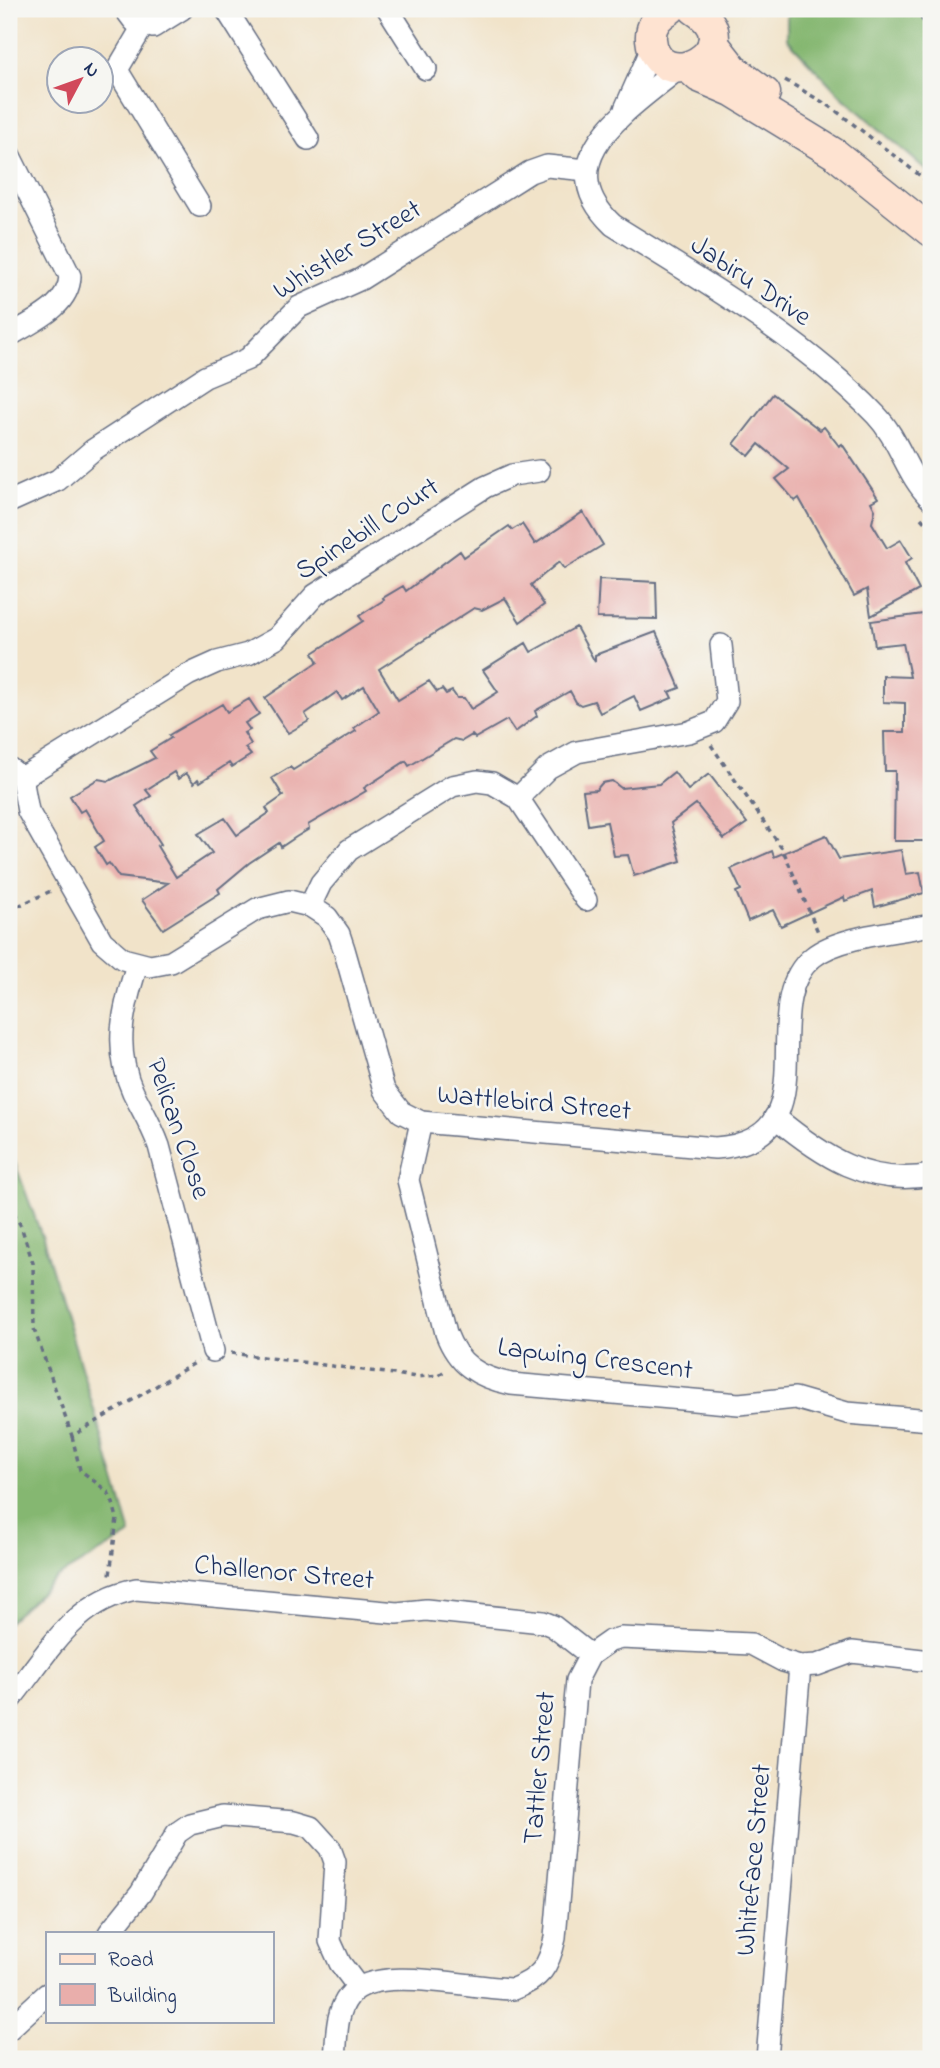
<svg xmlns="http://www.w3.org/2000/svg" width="940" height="2068" font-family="'Indie Flower',sans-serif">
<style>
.forest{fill:#85b771;stroke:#507368;stroke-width:2}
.building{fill:#e9aeab}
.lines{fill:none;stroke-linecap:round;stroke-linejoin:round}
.minor-casing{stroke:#666e83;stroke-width:24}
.secondary-casing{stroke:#666e83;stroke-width:33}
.path{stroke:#666e83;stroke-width:3.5;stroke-dasharray:5 5;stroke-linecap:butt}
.minor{stroke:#fff;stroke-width:21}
.secondary{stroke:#fee3d1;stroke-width:30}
.labels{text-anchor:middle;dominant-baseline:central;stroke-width:5;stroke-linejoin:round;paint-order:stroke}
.street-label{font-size:28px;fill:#1b2f5e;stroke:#f6f6f2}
</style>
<rect width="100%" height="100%" fill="#f6f6f2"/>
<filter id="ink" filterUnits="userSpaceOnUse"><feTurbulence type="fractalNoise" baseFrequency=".0143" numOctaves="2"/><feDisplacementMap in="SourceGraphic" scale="14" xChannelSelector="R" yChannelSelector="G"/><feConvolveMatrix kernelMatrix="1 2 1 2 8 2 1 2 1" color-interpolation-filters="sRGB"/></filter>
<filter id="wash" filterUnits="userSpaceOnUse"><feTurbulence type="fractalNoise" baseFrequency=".00686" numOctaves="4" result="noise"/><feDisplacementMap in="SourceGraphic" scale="28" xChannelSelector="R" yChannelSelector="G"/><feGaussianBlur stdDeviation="1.57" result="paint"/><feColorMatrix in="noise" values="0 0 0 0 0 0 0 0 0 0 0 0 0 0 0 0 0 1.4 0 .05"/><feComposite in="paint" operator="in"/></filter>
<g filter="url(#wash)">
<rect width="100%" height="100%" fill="#f1e3c9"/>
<g class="forest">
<polygon points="787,9 931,9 931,174 841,96 787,39"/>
<polygon points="9,1147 43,1239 131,1534 56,1578 9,1622"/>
</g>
<g id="blocks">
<g class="building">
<polygon points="773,394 820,430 824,427 839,446 842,444 878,498 871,502 875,510 872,523 887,548 901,540 912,558 905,563 919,590 871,616 867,589 854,596 799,498 795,501 776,479 789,469 759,444 749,456 734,444"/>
<polygon points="583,512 603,545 564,569 559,562 531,585 544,605 520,622 505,598 482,610 474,608 379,669 398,700 429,681 437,692 442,689 446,694 452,691 457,698 464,698 471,709 498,692 483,670 526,643 531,652 576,627 595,662 595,655 656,632 680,688 669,692 672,698 641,711 634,696 600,713 594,701 581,705 576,702 570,691 535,711 537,716 515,732 507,720 475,738 472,735 462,741 454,739 409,766 406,761 364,788 366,791 308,825 309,829 296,837 281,847 279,843 249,863 218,889 220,893 163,929 142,900 168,883 119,877 109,863 106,865 95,847 104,841 85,809 80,812 70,796 98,779 109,781 155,758 150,751 171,738 169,735 222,704 227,712 249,699 259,714 245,723 250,730 244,733 251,744 245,748 251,755 232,767 229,763 200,782 198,779 194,783 186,773 178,779 174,772 146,790 151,796 136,806 161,844 157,846 176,877 212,853 198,834 225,818 237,835 269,813 266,808 283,796 272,778 290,767 293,770 356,731 354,728 379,711 364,686 342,700 337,692 305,714 309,721 288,733 265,698 318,662 313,653 363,621 359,616 384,600 383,598 403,586 406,591 460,551 464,557 509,526 512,530 522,524 535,544"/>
<polygon points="599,579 656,582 657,619 597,618"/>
<polygon points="931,613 931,841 894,841 895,771 885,771 884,732 905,732 905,703 883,702 883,676 910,677 903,643 875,646 871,621"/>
<polygon points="674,772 688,790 709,774 747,823 724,839 696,804 671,823 681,861 634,876 628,855 614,856 607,822 588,825 583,791 596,790 602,783 612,781 621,788 659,784"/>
<polygon points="826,835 839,859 901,850 906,874 920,872 924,893 875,907 872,891 845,901 844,897 781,926 773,910 748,921 736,892 741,890 731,869 772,851 774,857"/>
</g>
</g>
</g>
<g filter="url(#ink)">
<use href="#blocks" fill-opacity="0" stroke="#666e83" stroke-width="2"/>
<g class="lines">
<g class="minor-casing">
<g id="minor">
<polyline points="125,9 134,21 153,27 182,9"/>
<polyline points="226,9 308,139"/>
<polyline points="388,9 426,69"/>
<polyline points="143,26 117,70 200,206"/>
<path d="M 679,68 C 632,108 544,159 613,225 C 704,282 801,337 876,415 C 900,440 906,475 931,499"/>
<polyline points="625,109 653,46"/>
<path d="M 9,154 L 70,276 C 69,307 33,321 9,336"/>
<polyline points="9,502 58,480 93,450 205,377 248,359 299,307 361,279 530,172 547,166 587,170"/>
<path d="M 9,768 L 22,778 L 28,811 L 102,941 L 123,959 L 150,966 L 171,962 L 257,909 L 289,901 L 310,906 L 327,917 L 339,934 L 344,949 L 384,1090 L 401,1112 L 421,1122 L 715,1148 C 836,1140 751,1007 813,957 C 839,936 898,932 931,925"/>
<polyline points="22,778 188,675 217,662 248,654 277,638 315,595 485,487 512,475 539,471"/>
<polyline points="518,798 548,768 577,752 689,732 714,722 727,701 721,645"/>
<polyline points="310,906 321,883 349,850 452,786 477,781 492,783 518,798 586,900"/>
<path d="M 137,965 C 123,1009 113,1048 133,1092 C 142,1110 152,1126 159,1146 L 213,1351"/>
<path d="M 775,1117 C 822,1156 868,1187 931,1175"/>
<path d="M 421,1122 L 408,1180 L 446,1333 C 458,1365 478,1377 511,1384 L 739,1404 L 795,1398 L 847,1413 L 931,1420"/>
<path d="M 9,1701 C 47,1655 73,1601 136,1589 L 397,1613 L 426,1610 L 543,1622 L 553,1626 L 590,1655"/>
<polyline points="109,1933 141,1893 177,1833 190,1824 223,1816 294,1822 311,1827 330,1848 335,1862 330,1941 340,1963 358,1987"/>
<polyline points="9,2029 47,1994"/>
<path d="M 335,2059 C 337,2039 335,2013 349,1996 C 374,1963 474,1989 513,1989 C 541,1979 549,1966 555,1938 L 577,1680 L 590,1655 L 610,1641 L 621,1638 L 751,1644 L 783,1661 L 800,1666 L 817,1665 L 852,1652 L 931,1661"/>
<polyline points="767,2059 800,1666"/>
</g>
</g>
<g class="secondary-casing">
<g id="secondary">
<path d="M 670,9 C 658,15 650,26 651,39 C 657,101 755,48 694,9"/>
<polyline points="713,43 734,70 765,93"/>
<polyline points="689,68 699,77 732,91 835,154 931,231"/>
</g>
</g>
<g class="path">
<polyline points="623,9 625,12 628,9"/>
<polyline points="916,9 931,34"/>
<polyline points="785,80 831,107 931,184"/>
<polyline points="921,518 931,529"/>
<polyline points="711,745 783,850 818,932"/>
<polyline points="9,910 51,891"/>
<polyline points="9,1204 21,1226 33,1263 34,1329 72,1436 198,1361"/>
<polyline points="231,1353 417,1377 439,1375 447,1369"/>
<polyline points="72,1436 80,1470 108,1492 113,1503 117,1518 110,1575"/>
</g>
<use href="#minor" class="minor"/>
<use href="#secondary" class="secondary"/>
</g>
</g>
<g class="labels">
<g class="street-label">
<text transform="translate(348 251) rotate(-31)">Whistler Street</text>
<text transform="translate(750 282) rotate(34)">Jabiru Drive</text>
<text transform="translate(368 530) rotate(-33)">Spinebill Court</text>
<text transform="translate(534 1104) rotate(5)">Wattlebird Street</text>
<text transform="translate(177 1129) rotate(71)">Pelican Close</text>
<text transform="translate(595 1360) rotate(7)">Lapwing Crescent</text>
<text transform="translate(284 1574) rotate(5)">Challenor Street</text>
<text transform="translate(541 1768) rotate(-85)">Tattler Street</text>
<text transform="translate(755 1860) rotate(-85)">Whiteface Street</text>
</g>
</g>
<rect width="940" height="2068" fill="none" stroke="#f6f6f2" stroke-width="35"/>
<rect x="46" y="1932" width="228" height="91" fill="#f6f6f2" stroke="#9ea6b7" stroke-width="2"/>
<rect x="60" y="1954" width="35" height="10" fill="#fee3d1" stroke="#9ea6b7" stroke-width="2"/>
<text x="108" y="1966" font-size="21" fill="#1b2f5e">Road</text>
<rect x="60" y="1984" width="35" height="21" fill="#e9aeab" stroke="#9ea6b7" stroke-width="2"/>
<text x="108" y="2002" font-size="21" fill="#1b2f5e">Building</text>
<g transform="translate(80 80) rotate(49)"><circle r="33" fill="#f6f6f2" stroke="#9ea6b7" stroke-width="2"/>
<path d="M0-5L12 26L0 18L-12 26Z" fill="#d1495b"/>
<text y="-10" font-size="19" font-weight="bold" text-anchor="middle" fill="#1b2f5e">N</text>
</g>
</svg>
